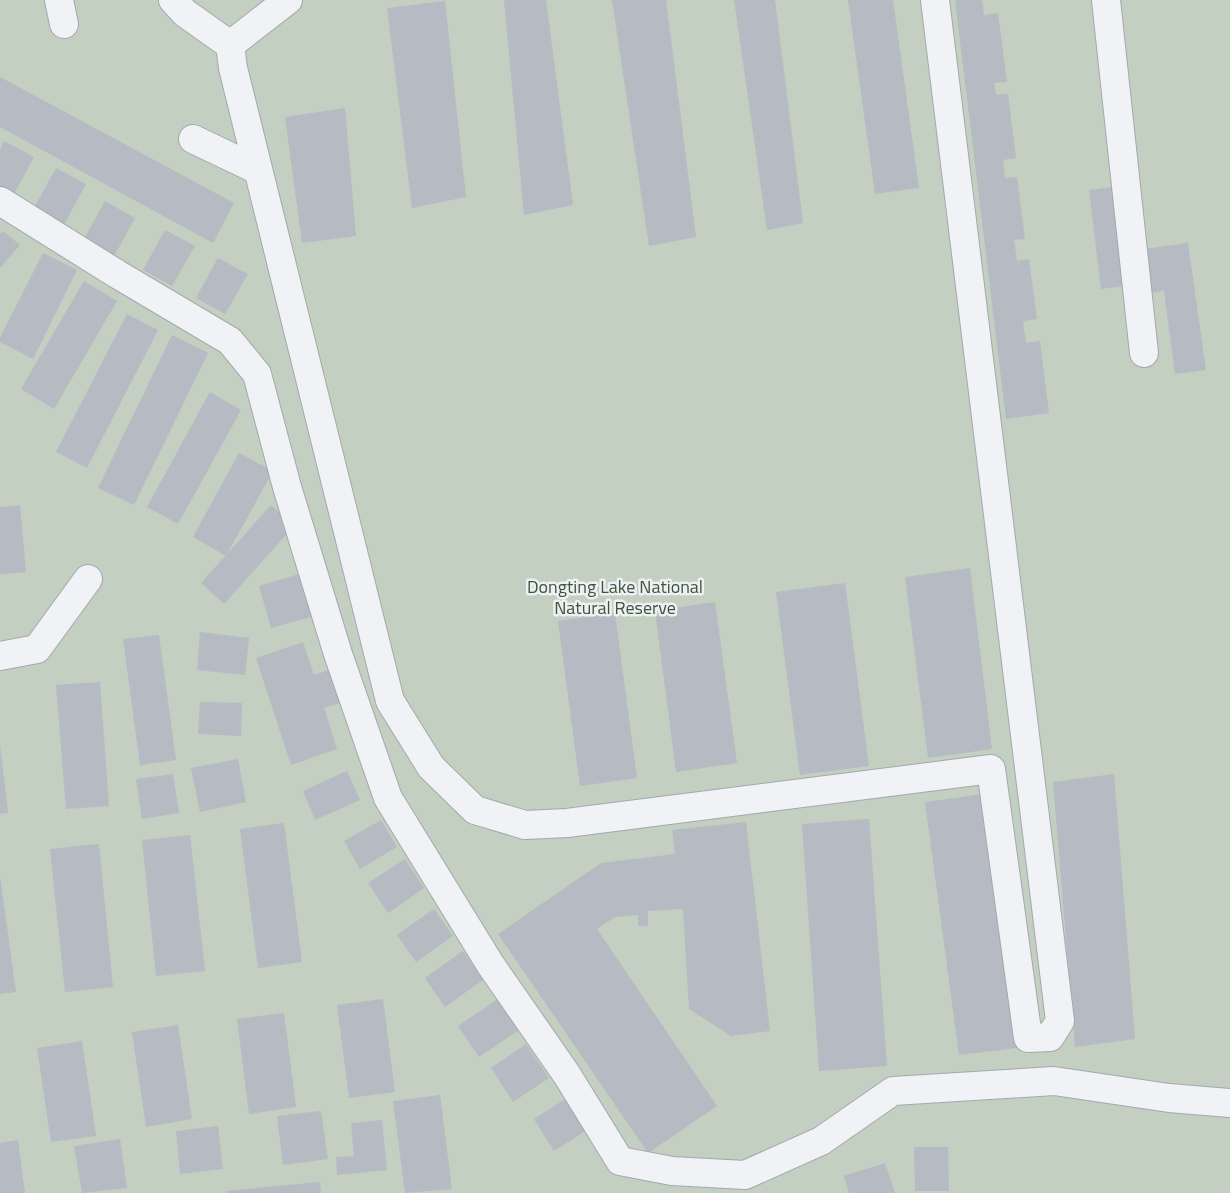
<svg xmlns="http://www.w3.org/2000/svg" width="1230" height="1193" font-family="'Titillium Web',sans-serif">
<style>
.green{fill:#c3cfc0}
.building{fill:#b6bac2}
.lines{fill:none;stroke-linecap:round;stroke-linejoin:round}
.minor-casing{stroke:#a4a8af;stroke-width:30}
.minor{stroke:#f0f2f5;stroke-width:28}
.labels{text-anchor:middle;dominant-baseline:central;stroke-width:5;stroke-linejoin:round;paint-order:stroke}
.park-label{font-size:18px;fill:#3d5537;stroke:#edf0f4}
</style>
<rect width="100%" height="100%" fill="#dee1e6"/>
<rect class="green" x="0" y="0" width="1230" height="1193"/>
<g class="building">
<polygon points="504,0 546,0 573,205 524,215"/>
<polygon points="612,0 666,0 696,237 649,246"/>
<polygon points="734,0 775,0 803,223 767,230"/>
<polygon points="848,0 893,0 919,188 875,194"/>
<polygon points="955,0 982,0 984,15 998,13 1007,82 994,83 996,95 1008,94 1016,158 1003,160 1005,178 1017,177 1025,239 1014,240 1017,261 1029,259 1037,319 1023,321 1026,343 1040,341 1049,413 1006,419"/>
<polygon points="445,1 466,197 412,208 387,8"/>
<polygon points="0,77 234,203 213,243 0,127"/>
<polygon points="345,108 356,236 302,243 285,117"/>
<polygon points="4,141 34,157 12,198 0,191 0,149"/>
<polygon points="56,168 86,184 64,225 34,208"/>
<polygon points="1121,186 1133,285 1101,289 1089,190"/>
<polygon points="105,201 135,218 113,258 83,241"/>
<polygon points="165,230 195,246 172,286 143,270"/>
<polygon points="3,231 20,245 0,268 0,234"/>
<polygon points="1188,243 1206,370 1175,374 1164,291 1150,293 1144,249"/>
<polygon points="43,253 77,270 33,359 0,342 0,338"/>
<polygon points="218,258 248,274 225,314 196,298"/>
<polygon points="84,281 117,301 54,409 21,389"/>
<polygon points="127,314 158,330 87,468 56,452"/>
<polygon points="172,335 208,353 134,505 98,488"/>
<polygon points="210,392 241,410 178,524 147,507"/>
<polygon points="239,453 273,471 226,556 193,537"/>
<polygon points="20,505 26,572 0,574 0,507"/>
<polygon points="271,505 294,526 224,604 201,583"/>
<polygon points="970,568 992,749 928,758 905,577"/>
<polygon points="299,574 311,617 271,628 259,586"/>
<polygon points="845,583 869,766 800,775 776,592"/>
<polygon points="715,602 737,763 676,772 655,611"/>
<polygon points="615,613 637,778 580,786 558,621"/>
<polygon points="200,632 249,638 245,675 197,670"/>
<polygon points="159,635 176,760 140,765 123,639"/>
<polygon points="303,642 314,675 329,670 340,703 324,708 337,749 291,765 256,658"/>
<polygon points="100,682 109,806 66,809 56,685"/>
<polygon points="200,702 242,703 241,736 198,734"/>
<polygon points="0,744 8,813 0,814"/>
<polygon points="238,759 246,802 200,812 191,768"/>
<polygon points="347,771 360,800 315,820 303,791"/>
<polygon points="173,774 179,813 142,819 136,779"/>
<polygon points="1114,774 1135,1039 1075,1047 1053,782"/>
<polygon points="983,794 1017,1048 959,1055 925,802"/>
<polygon points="869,819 887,1066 819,1071 802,824"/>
<polygon points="381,820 397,847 360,869 344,841"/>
<polygon points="746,822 770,1031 731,1036 689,1009 683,909 648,911 648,926 638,926 638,915 615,917 597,929 717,1106 648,1153 498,934 601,863 675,854 672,830"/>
<polygon points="284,823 302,962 258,968 240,829"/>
<polygon points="190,835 205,971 156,976 142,840"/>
<polygon points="99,844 113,987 65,992 50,849"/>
<polygon points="405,859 424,888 388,913 368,883"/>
<polygon points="0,876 16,992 0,994"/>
<polygon points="434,909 453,936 416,962 397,935"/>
<polygon points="463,951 483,980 445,1007 425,978"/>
<polygon points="383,999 395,1092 349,1098 337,1005"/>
<polygon points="498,999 519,1030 479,1057 458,1026"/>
<polygon points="284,1013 296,1107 249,1114 237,1019"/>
<polygon points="178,1025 192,1119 146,1127 132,1032"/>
<polygon points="82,1041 96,1136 51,1142 37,1048"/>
<polygon points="526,1044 549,1078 513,1102 491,1068"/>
<polygon points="440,1095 452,1189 405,1193 393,1101"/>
<polygon points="567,1098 587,1130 554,1151 534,1119"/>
<polygon points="321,1111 328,1159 283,1165 277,1116"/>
<polygon points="382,1120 387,1170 337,1175 336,1157 354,1156 351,1123"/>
<polygon points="218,1126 223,1169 180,1174 176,1131"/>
<polygon points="120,1139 127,1188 82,1193 74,1146"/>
<polygon points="18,1140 25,1193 0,1193 0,1143"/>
<polygon points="914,1147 948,1147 949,1191 915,1191"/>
<polygon points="885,1163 895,1193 849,1193 844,1176"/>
<polygon points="320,1182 321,1193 226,1193 226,1191"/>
</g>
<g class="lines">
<g class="minor-casing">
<g id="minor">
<polyline points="59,0 64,24"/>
<polyline points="173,0 185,13 230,45 233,68 390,701 431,767 475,810 525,825 567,823 991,769 1028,1038 1050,1037 1060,1021 935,0"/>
<polyline points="1106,0 1144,353"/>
<polyline points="230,45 288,0"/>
<polyline points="193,139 258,170"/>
<polyline points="0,201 117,274 230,341 257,374 287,487 338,654 388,798 490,964 567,1075 620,1161 672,1171 745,1175 821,1141 893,1091 1054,1081 1169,1098 1230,1103"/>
<polyline points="0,656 37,649 88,579"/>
</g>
</g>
<use href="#minor" class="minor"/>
</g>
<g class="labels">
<g class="park-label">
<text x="615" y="586">Dongting Lake National<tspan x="615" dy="21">Natural Reserve</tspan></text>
</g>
</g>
</svg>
